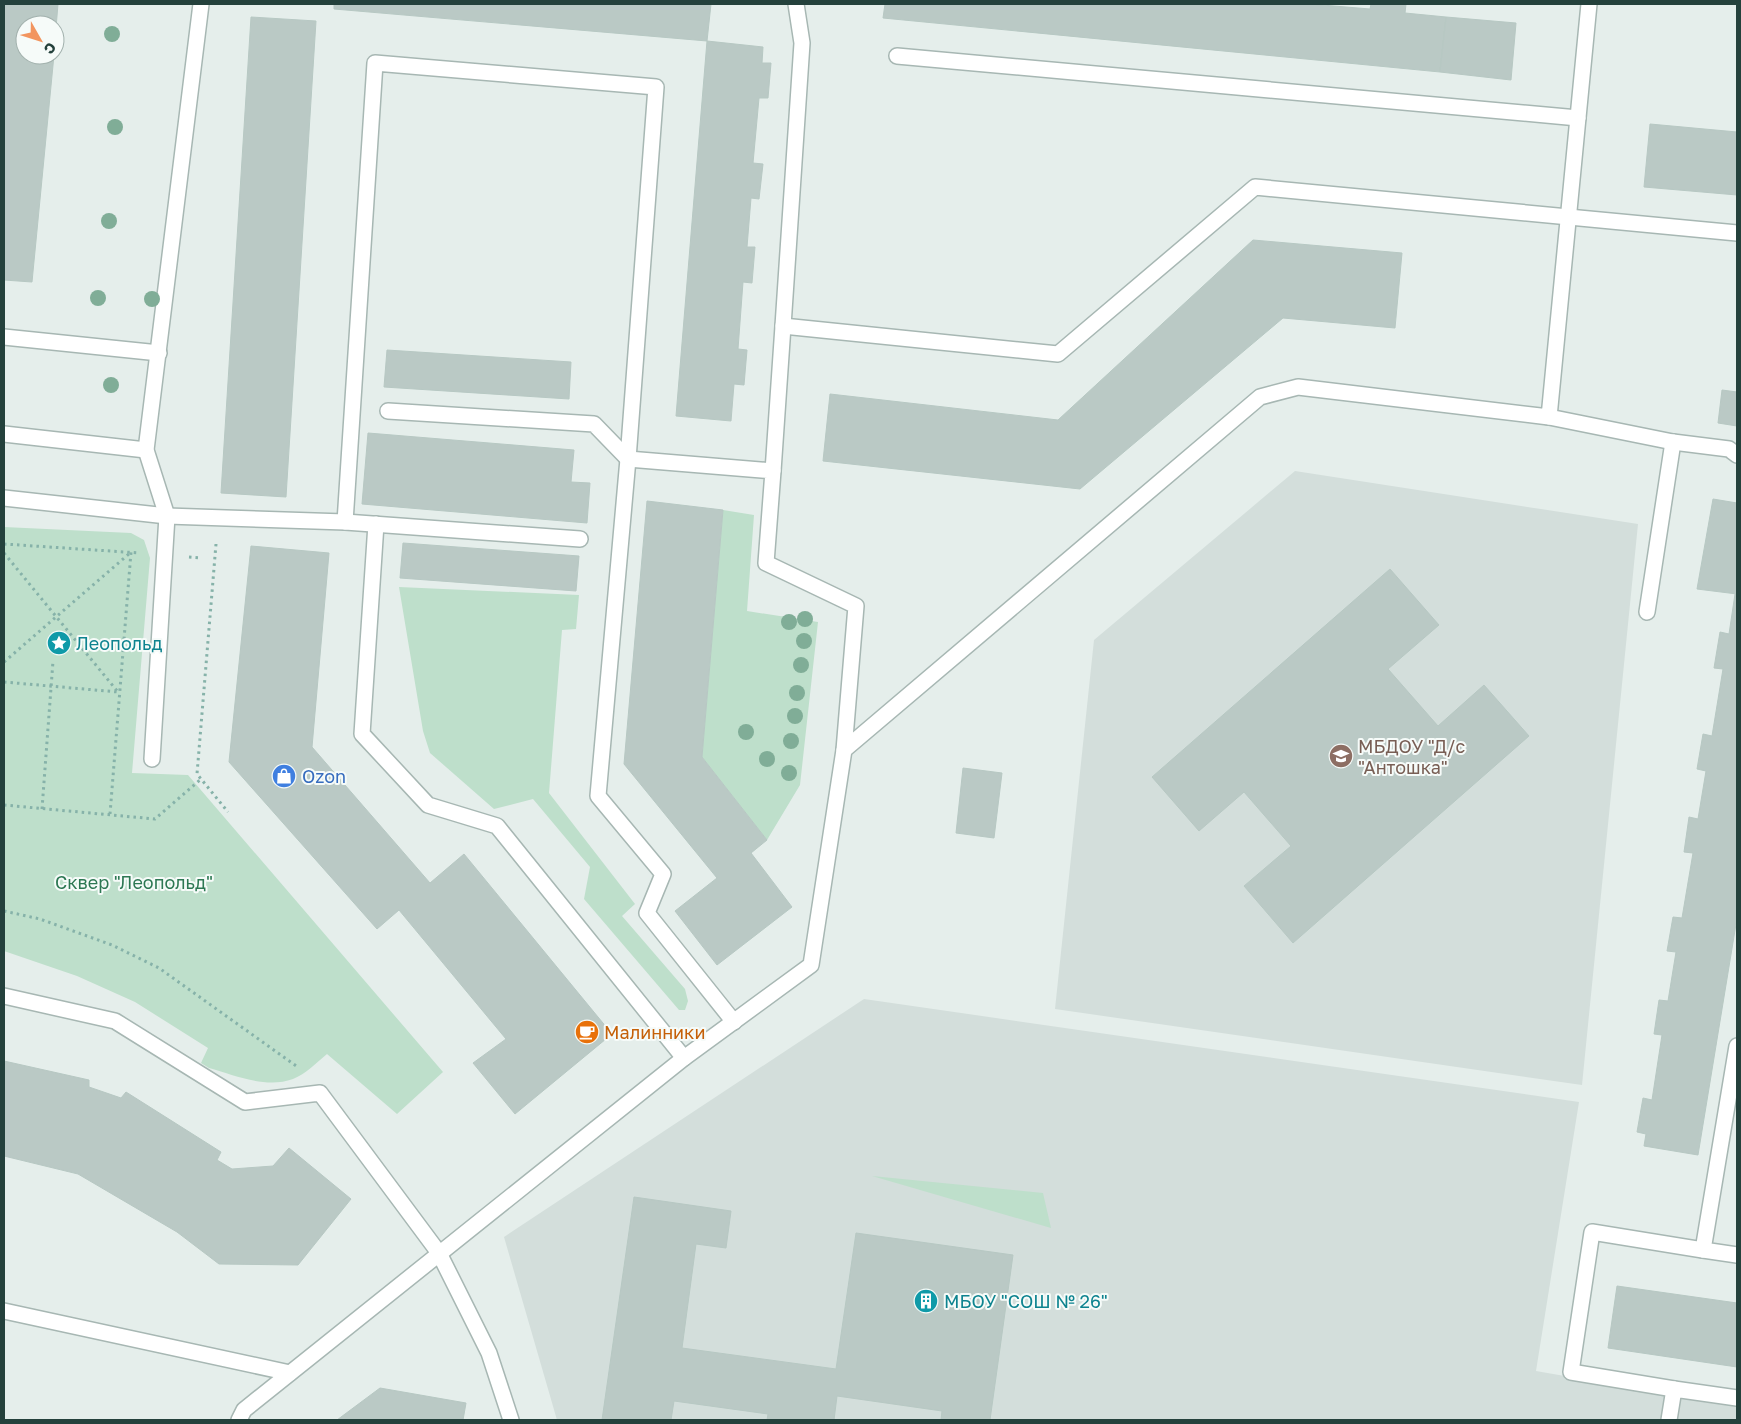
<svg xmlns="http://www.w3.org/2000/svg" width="1741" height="1424" font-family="'Golos Text',sans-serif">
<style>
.built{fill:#d3dedb}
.green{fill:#bedfcb}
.building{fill:#bac9c5;stroke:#b7c8c3}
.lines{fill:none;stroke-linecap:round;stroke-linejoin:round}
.lane-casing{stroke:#a7b7b3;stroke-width:18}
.street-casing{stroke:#a7b7b3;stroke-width:18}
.path{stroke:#86b2a9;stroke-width:3;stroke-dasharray:2.5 4;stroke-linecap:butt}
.lane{stroke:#fff;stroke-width:15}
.street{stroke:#fff;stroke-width:15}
.tree{fill:#80ad97}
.labels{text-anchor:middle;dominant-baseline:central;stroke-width:4;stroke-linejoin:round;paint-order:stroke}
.culture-label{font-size:18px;fill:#0d838f;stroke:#f6fbf9;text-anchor:start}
.education-label{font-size:18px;fill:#785e54;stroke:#f6fbf9;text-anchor:start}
.shop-label{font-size:18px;fill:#366cbe;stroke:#f6fbf9;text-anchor:start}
.park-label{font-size:18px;fill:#2d7853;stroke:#f6fbf9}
.food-label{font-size:18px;fill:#c56008;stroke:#f6fbf9;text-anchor:start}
</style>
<rect width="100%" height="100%" fill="#e5eeeb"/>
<g class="built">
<polygon points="1295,471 1638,524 1582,1085 1055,1009 1094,640"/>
<polygon points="864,999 1579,1102 1536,1371 1576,1378 1737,1399 1737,1420 557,1420 504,1237"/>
</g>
<g class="green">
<polygon points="723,510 754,515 747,611 818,622 800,785 767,840 702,757"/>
<path d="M 4,527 L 131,533 L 144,540 L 150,558 L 132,773 L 188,775 L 443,1072 L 397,1114 L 327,1054 C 316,1063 306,1074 293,1079 C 266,1089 234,1075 209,1068 L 201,1063 L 208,1048 L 135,1002 L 77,976 L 4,951 Z"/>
<polygon points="399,587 579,595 576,629 562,630 549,793 635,904 622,916 685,989 688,1001 685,1010 679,1010 584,899 590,867 533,799 494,809 430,753 423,731"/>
<polygon points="872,1176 1043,1193 1051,1228"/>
</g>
<g class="building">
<polygon points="4,4 58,4 55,40 55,25 25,25 25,55 54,55 32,282 4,280"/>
<polygon points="334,4 711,4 707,41 334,9"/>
<polygon points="885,4 1310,4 1370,9 1371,4 1406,4 1405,13 1446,17 1440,72 883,18"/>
<polygon points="251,17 316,21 286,497 221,493"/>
<polygon points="1446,17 1516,23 1511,80 1440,72"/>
<polygon points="707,41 763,47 762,63 771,63 768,98 759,98 753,163 763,164 759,199 751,198 747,247 755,247 752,283 743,282 738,349 747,350 744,385 734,384 731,421 676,416"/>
<polygon points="1650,124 1737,132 1737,195 1644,187"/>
<polygon points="1253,240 1402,253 1395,328 1283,318 1080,489 823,461 830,394 1058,420"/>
<polygon points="387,350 571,362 569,399 384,387"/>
<polygon points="1722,390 1737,392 1737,426 1718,423"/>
<polygon points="368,433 574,450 571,482 590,483 587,523 362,504"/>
<polygon points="1713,499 1737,503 1737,594 1697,589"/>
<polygon points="647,501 723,510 702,757 767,840 751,853 792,907 717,965 675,911 717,878 624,764"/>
<polygon points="403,543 579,556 576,591 400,578"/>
<polygon points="251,546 329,553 312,747 430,883 464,854 612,1034 515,1114 473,1063 506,1039 399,910 377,929 229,762"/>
<polygon points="1390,569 1439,625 1388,669 1438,726 1484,685 1529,736 1293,943 1244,886 1291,846 1244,792 1199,831 1152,777"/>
<polygon points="1735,594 1737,594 1737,918 1698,1155 1644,1146 1646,1134 1637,1132 1643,1098 1652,1100 1662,1035 1654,1034 1659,1000 1668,1001 1676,952 1667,951 1673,917 1682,918 1693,853 1684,852 1689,817 1698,819 1706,771 1697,769 1703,734 1712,736 1723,669 1714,668 1720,632 1729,634"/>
<polygon points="963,768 1002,773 994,838 956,833"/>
<polygon points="4,1061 89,1080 89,1087 121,1098 126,1092 221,1152 217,1160 232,1169 273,1166 289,1148 351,1199 298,1265 219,1264 177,1232 78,1174 4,1156"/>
<polygon points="634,1197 731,1211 726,1248 696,1244 682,1348 836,1369 856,1233 1013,1255 990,1420 941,1420 942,1411 837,1396 834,1420 767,1420 768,1414 674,1401 671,1420 602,1420"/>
<polygon points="1617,1286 1737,1303 1737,1367 1608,1348"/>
<polygon points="380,1388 466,1403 463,1420 337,1420"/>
</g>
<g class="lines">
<g class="lane-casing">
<g id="lane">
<polyline points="796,4 802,43 783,326 1058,354 1255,187 1737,233"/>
<polyline points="897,56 1578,118"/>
<polyline points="4,337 159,353"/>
<polyline points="388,411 594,424 628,459 773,471 766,563 856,606 844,750"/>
<polyline points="1549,417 1673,442 1729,449 1737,455"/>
<polyline points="4,434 146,450"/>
<polyline points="773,471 783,326"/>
<polyline points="167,516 345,522 580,539"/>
<polyline points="345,522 375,63 656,87 628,459 598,796 663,874 647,913 734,1022"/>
<polyline points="376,524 362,734 428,805 497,826 684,1058"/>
<polyline points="1647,612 1673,442"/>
<polyline points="152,759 167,516 146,450 201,4"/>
<polyline points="4,996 115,1021 245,1102 320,1093 439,1253 489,1353 511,1420"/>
<polyline points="1737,1046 1703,1250 1737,1255"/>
<polyline points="4,1311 290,1373"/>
<polyline points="1674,1389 1571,1372 1592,1232 1703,1250"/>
<polyline points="1669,1420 1674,1389 1737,1398"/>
</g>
</g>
<g class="street-casing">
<g id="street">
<polyline points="4,498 167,516"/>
<polyline points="239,1420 244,1410 684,1058 811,965 844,750 1260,397 1298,387 1549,417 1589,4"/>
</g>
</g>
<g class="path">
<polyline points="4,544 140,553"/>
<polyline points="216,544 197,774 228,812"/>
<polyline points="4,553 118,692"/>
<polyline points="189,557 201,558"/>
<polyline points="4,662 130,553"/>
<polyline points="4,682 118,692"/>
<polyline points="4,805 155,819 201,779"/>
<polyline points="42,809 53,661"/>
<polyline points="110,814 131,552"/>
<polyline points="4,911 40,919 112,945 159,968 299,1068"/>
</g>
<use href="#lane" class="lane"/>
<use href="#street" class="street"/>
</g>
<g class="tree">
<circle cx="112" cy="34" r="8"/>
<circle cx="115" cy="127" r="8"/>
<circle cx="109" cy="221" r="8"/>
<circle cx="98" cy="298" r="8"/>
<circle cx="152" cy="299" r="8"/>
<circle cx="111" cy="385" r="8"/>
<circle cx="805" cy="619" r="8"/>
<circle cx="789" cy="622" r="8"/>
<circle cx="804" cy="641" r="8"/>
<circle cx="801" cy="665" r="8"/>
<circle cx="797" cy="693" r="8"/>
<circle cx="795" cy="716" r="8"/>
<circle cx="746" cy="732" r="8"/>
<circle cx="791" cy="741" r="8"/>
<circle cx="767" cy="759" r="8"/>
<circle cx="789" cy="773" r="8"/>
</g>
<defs>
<g id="sight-disc" transform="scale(1.25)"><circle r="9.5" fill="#0f9aa8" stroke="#f6fbf9"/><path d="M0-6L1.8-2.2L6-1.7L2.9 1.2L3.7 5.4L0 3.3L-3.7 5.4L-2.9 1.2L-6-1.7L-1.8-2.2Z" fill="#fff"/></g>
<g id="school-disc" transform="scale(1.25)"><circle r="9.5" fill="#8d6e63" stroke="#f6fbf9"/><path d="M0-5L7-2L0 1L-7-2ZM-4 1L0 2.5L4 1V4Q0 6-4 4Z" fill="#fff"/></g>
<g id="shop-disc" transform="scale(1.25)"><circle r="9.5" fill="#3f7fe0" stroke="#f6fbf9"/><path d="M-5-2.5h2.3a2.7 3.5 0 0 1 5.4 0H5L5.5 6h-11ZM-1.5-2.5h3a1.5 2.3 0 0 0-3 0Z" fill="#fff"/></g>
<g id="cafe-disc" transform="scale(1.25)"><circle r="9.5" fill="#e8710a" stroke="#f6fbf9"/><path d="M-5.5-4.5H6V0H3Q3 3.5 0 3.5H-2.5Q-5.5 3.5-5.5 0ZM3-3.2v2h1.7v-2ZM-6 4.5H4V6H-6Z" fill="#fff"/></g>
<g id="building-disc" transform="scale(1.25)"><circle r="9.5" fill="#0f9aa8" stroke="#f6fbf9"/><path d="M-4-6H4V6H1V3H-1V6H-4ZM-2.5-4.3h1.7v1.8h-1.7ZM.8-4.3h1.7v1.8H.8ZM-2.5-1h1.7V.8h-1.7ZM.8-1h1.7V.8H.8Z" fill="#fff"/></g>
</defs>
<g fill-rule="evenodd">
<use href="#sight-disc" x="59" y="643"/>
<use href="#school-disc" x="1341" y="756"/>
<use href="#shop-disc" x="284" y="776"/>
<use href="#cafe-disc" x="587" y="1032"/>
<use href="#building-disc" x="926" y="1301"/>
</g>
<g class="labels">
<g class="culture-label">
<text x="76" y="643">Леопольд</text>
<text x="944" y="1301">МБОУ "СОШ № 26"</text>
</g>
<g class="education-label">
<text x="1358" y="746">МБДОУ "Д/с<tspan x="1358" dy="21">"Антошка"</tspan></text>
</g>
<g class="shop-label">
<text x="302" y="776">Ozon</text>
</g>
<g class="park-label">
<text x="134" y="882">Сквер "Леопольд"</text>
</g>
<g class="food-label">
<text x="604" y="1032">Малинники</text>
</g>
</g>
<rect width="1741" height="1424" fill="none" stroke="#24413c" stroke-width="10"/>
<g transform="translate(40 40) rotate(129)"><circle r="24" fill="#f6fbf9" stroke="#a2b1ad"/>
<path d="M0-4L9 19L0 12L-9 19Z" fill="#f2955f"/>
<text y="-8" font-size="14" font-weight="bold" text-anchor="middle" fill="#24413c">С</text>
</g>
</svg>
